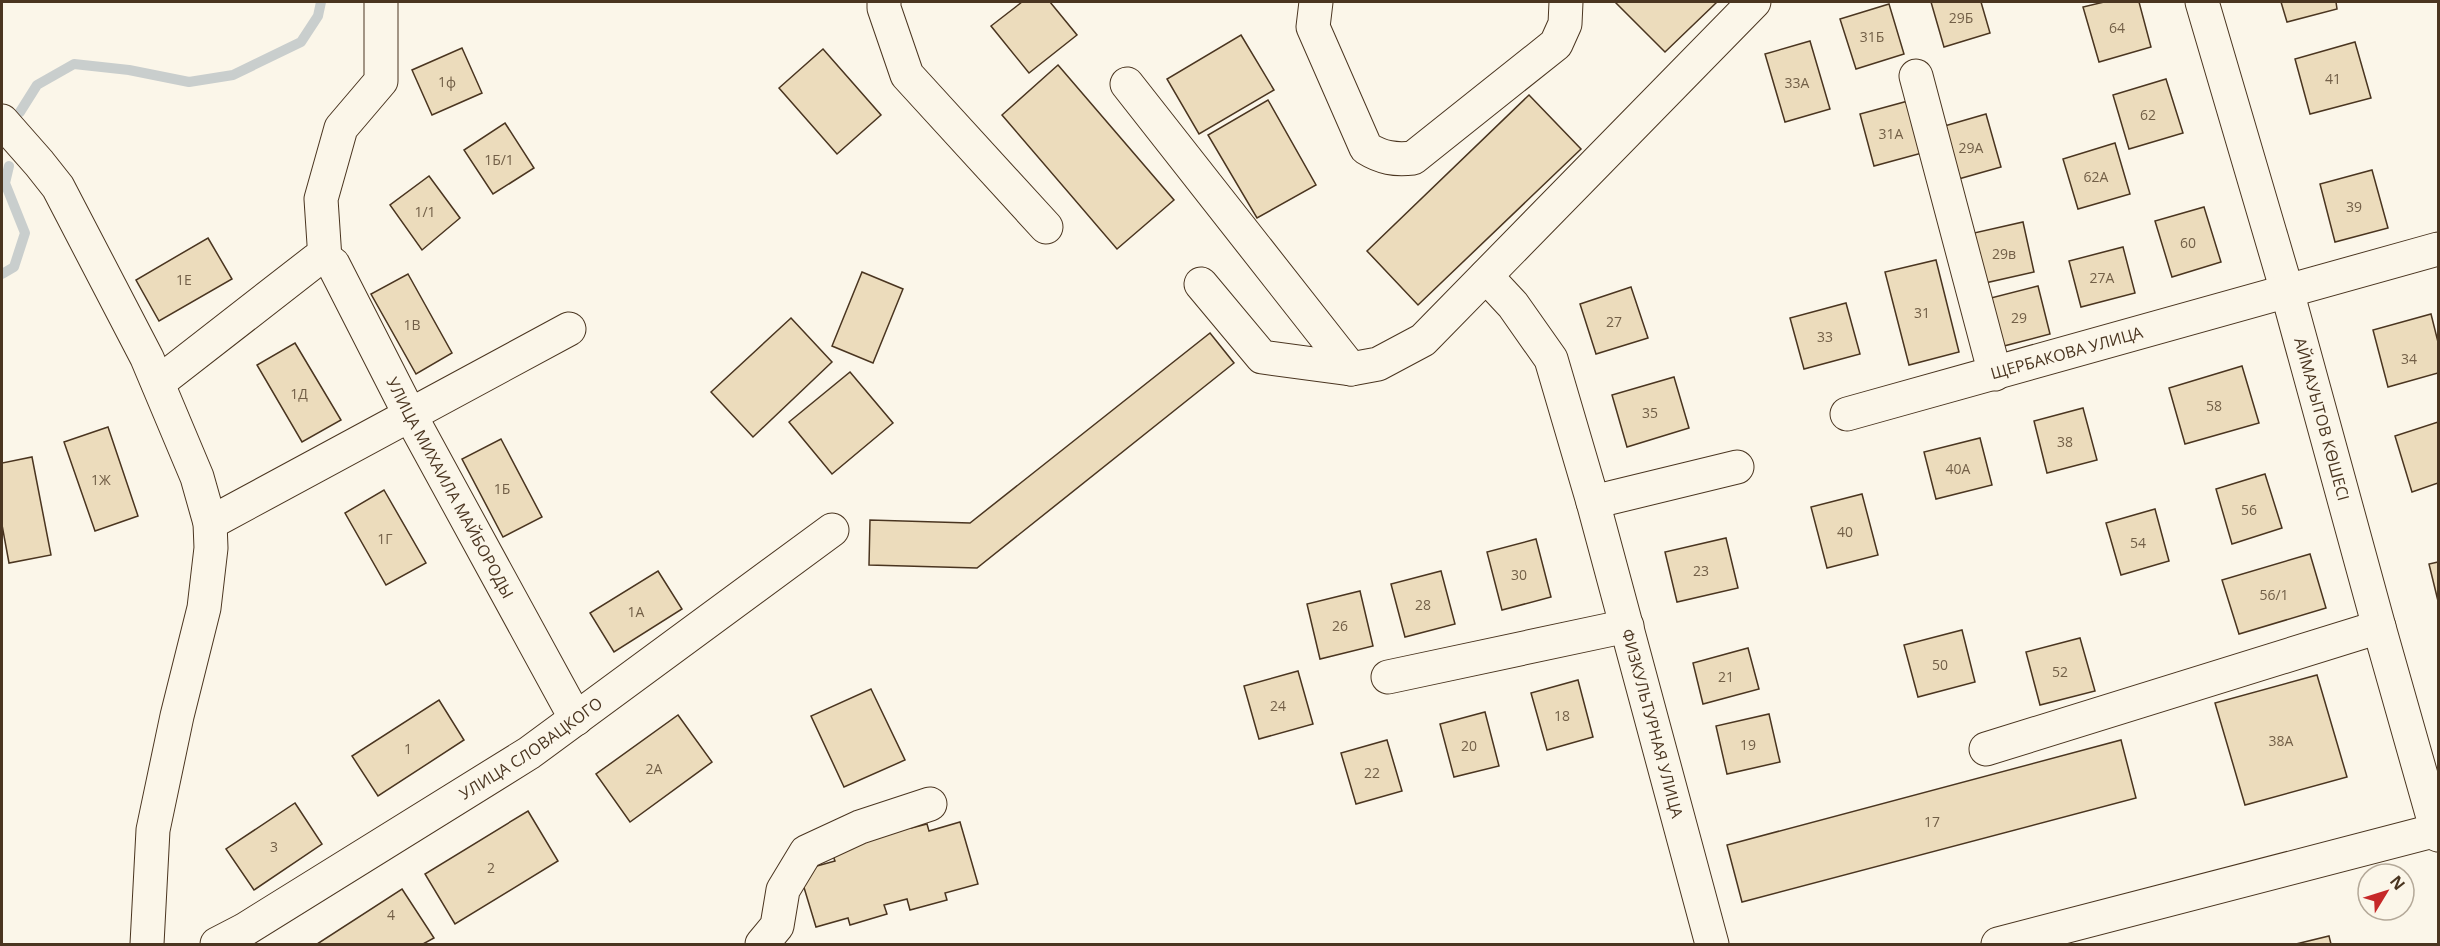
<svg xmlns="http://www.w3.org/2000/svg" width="2440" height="946" font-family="'Open Sans',sans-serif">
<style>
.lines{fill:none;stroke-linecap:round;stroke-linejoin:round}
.stream{stroke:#c9cecd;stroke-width:10}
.building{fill:#ecdcbc;stroke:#4a3520;stroke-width:1.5}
.minor-casing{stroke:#4a3520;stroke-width:35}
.minor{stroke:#fbf6e9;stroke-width:33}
.labels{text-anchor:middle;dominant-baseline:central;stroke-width:4.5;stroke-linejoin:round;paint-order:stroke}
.number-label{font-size:14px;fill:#725f47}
.street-label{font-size:16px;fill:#4a3520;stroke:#fbf6e9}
</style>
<rect width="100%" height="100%" fill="#fbf6e9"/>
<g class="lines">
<g class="stream">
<polyline points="20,112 37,85 74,64 129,70 189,82 233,75 301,42 318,16 321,2"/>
<polyline points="2,274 14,267 25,233 5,183 9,166"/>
</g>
</g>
<g class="building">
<polygon points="1022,2 1050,2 1077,35 1029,73 991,26"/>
<polygon points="1615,2 1717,2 1665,52"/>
<polygon points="1931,2 1981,2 1990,33 1944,47"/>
<polygon points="2104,2 2139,2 2151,47 2099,62 2083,7"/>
<polygon points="2281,2 2336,2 2337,9 2287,22"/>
<polygon points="1889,4 1904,54 1856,69 1840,19"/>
<polygon points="1241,35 1274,90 1199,134 1167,79"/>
<polygon points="1810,41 1830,109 1785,122 1765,54"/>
<polygon points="2355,42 2371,98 2310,114 2295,59"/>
<polygon points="462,48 482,93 432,115 412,70"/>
<polygon points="823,49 881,115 837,154 779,88"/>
<polygon points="1058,65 1174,200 1117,249 1002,115"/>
<polygon points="2166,79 2183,133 2129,149 2113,95"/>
<polygon points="1529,95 1581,149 1418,305 1367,251"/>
<polygon points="1268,100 1316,185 1257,218 1208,135"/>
<polygon points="1908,101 1922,153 1874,166 1860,114"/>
<polygon points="1986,114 2001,167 1955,180 1941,127"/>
<polygon points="505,123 534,168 493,194 464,150"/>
<polygon points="2115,143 2130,194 2078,209 2063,159"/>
<polygon points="2372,170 2388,228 2335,242 2320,184"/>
<polygon points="429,176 460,218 422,250 390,205"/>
<polygon points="2204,207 2221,262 2172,277 2155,221"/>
<polygon points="2023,222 2034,272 1985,283 1974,233"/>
<polygon points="208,238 232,279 159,321 136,280"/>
<polygon points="2123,247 2135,293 2081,307 2069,261"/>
<polygon points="1936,260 1959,352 1909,365 1885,272"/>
<polygon points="862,272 903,289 873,363 832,346"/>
<polygon points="408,274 452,353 416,374 371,294"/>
<polygon points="2038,286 2050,334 2000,347 1987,299"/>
<polygon points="1631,287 1648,338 1596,354 1580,304"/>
<polygon points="1846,303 1860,354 1804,369 1790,318"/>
<polygon points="2431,314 2438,342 2438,373 2388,387 2373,330"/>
<polygon points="791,318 832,362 753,437 711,392"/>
<polygon points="1210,333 1234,363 977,568 869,565 870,520 970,523"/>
<polygon points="295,343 341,420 302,442 257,365"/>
<polygon points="2242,366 2259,423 2185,444 2169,388"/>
<polygon points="850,372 893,423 832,474 789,422"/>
<polygon points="1674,377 1689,428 1627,447 1612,395"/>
<polygon points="2083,408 2097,460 2047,473 2034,421"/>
<polygon points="2438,422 2438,483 2412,492 2395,436"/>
<polygon points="108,427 138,516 95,531 64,442"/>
<polygon points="1980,438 1992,485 1936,499 1924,452"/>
<polygon points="501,439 542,517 503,537 462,459"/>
<polygon points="32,457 51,555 9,563 2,525 2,463"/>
<polygon points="2265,474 2282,528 2232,544 2216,489"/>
<polygon points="384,490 426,563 386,585 345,513"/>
<polygon points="1862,494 1878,555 1827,568 1811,507"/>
<polygon points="2155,509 2169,561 2121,575 2106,523"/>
<polygon points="1726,538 1738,588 1677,602 1665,552"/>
<polygon points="1536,539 1551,597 1502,610 1487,552"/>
<polygon points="2310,554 2326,608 2239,634 2222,580"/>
<polygon points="2438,562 2438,601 2429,564"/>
<polygon points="658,571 682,609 614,652 590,613"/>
<polygon points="1441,571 1455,624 1405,637 1391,584"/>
<polygon points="1360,591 1373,646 1320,659 1307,604"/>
<polygon points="1962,630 1975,682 1918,697 1904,645"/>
<polygon points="2080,638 2095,691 2040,705 2026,652"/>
<polygon points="1748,648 1759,689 1703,704 1693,663"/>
<polygon points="1298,671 1313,724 1259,739 1244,686"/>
<polygon points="2317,675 2347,777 2245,805 2215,703"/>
<polygon points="1578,680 1593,737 1547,750 1531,693"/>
<polygon points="871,689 905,760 844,787 811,716"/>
<polygon points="439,700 464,740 378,796 352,756"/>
<polygon points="1485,712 1499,766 1454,777 1440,724"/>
<polygon points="1769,714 1780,762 1727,774 1716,726"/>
<polygon points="678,715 712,762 630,822 596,774"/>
<polygon points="1387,740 1402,791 1356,804 1341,753"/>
<polygon points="2121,740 2136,798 1742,902 1727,845"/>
<polygon points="295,803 322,844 254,890 226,849"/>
<polygon points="528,811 558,861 455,924 425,874"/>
<polygon points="960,822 978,884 945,893 947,900 910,910 907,899 884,905 887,914 850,925 848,918 816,927 799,871 835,861 832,853 909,823 911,828 927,824 929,831"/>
<polygon points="402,889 434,938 423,944 317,944"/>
<polygon points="2329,936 2331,944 2296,944"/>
</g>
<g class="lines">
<g class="minor-casing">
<g id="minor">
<polyline points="884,2 884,8 907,75 1046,227"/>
<path d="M 1316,2 L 1313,27 L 1366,148 C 1382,158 1395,160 1413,158 L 1556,44 L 1565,24 L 1566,2"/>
<path id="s1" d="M 2202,2 L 2287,291 L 2379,627 L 2438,835"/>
<polyline points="1916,76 1995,374"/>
<polyline points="1127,84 1351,369"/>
<polyline points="2,121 39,163 58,187 147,358 197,477 210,523 211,548 204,608 177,716 153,830 147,944"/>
<path id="s2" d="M 325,259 L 333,264 L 410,415 L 576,719"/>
<polyline points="325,259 321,199 341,128 381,81 381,2"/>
<path id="s3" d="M 1486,276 L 1513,305 L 1551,359 L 1593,502 L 1712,944"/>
<polyline points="1201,284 1262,357 1351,369 1378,364 1423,340 1754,2"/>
<polyline points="158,383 316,260 325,259"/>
<path id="s4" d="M 1847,414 L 2438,249"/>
<polyline points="1593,502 1737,467"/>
<polyline points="210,523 569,329"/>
<polyline points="1388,677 1627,626"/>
<polyline points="1986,749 2379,627"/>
<path id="s5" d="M 217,944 L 244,930 L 529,753 L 832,530"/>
<polyline points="762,944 777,926 783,890 806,852 860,827 930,804"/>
<polyline points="1998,944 2437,830"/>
</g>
</g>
<use href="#minor" class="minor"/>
</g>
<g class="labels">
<g class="number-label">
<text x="1961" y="17">29Б</text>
<text x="2117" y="27">64</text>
<text x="1872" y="36">31Б</text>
<text x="2333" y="78">41</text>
<text x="447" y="81">1ф</text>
<text x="1797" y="82">33А</text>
<text x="2148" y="114">62</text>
<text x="1891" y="133">31А</text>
<text x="1971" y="147">29А</text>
<text x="499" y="159">1Б/1</text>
<text x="2096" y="176">62А</text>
<text x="2354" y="206">39</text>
<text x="425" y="211">1/1</text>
<text x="2188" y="242">60</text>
<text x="2004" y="253">29в</text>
<text x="2102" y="277">27А</text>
<text x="184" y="279">1Е</text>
<text x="1922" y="312">31</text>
<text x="2019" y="317">29</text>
<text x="1614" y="321">27</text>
<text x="412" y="324">1В</text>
<text x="1825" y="336">33</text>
<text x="2409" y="358">34</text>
<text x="299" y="393">1Д</text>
<text x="2214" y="405">58</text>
<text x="1650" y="412">35</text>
<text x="2065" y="441">38</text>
<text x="1958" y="468">40А</text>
<text x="101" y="479">1Ж</text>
<text x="502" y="488">1Б</text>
<text x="2249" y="509">56</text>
<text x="1845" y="531">40</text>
<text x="385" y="538">1Г</text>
<text x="2138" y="542">54</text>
<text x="1701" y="570">23</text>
<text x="1519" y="574">30</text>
<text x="2274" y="594">56/1</text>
<text x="1423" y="604">28</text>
<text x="636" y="611">1А</text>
<text x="1340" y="625">26</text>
<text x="1940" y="664">50</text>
<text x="2060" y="671">52</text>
<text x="1726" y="676">21</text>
<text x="1278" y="705">24</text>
<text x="1562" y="715">18</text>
<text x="2281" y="740">38А</text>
<text x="1748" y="744">19</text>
<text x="1469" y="745">20</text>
<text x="408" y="748">1</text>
<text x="654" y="768">2А</text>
<text x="1372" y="772">22</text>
<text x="1932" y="821">17</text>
<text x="274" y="846">3</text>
<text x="491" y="867">2</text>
<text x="391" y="914">4</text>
</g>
<g class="street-label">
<text stroke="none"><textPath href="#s4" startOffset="228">ЩЕРБАКОВА УЛИЦА</textPath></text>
<text stroke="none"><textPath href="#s1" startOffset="434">АЙМАУЫТОВ КӨШЕСІ</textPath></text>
<text stroke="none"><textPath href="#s2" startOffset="262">УЛИЦА МИХАИЛА МАЙБОРОДЫ</textPath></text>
<text stroke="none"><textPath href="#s3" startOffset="484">ФИЗКУЛЬТУРНАЯ УЛИЦА</textPath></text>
<text stroke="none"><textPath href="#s5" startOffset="370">УЛИЦА СЛОВАЦКОГО</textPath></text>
</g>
</g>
<rect width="2440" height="946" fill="none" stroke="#4a3520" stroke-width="6"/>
<g transform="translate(2386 892) rotate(52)"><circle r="28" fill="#fbf6e9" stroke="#b4a999" stroke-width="1.5"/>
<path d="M0-4.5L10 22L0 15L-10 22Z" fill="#c62828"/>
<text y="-9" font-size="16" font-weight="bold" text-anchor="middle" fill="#4a3520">N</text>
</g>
</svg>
